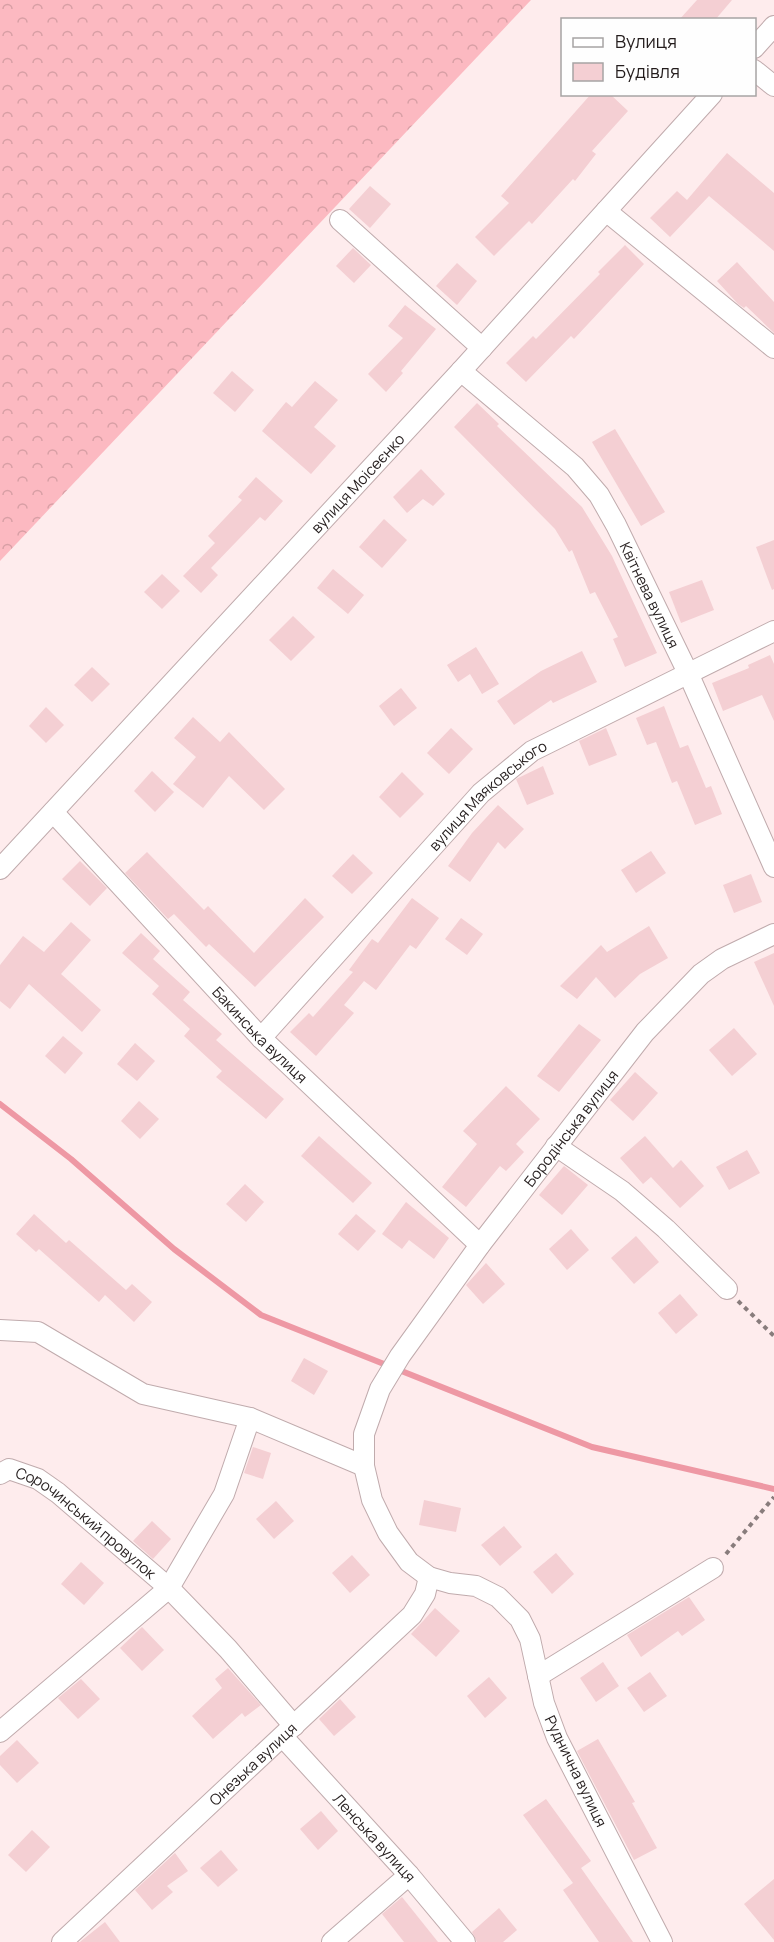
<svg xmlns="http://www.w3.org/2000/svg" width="774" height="1942" font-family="Manrope,sans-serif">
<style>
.forest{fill:url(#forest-crowns)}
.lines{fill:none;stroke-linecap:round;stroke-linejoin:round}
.stream{stroke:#ee98a4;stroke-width:6}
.building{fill:#f4cfd3}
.minor-casing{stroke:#c0abad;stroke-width:22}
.path{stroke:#887c7c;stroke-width:4;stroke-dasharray:4.5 4.5;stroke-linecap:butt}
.minor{stroke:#fff;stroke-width:20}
.labels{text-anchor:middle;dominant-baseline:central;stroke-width:4.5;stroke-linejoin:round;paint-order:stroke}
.street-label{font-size:15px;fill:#241d1d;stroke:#fefefe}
</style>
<defs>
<pattern id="forest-crowns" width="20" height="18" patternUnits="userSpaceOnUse" patternTransform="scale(1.5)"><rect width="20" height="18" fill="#fcb9c1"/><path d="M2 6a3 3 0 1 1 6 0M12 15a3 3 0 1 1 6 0" fill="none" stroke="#d89fa5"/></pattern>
</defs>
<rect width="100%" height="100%" fill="#feeced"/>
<polygon class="forest" points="0,0 531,0 0,561"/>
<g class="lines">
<polyline class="stream" points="0,1104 71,1159 174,1249 261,1315 592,1447 774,1489"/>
</g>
<g class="building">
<polygon points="697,0 732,0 715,20 679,20"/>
<polygon points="591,94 610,94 628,111 592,151 596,154 575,181 573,179 532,224 529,221 494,256 475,237 509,203 501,196"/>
<polygon points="727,153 774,193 774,251 709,196 670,237 650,218 677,191 687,200"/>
<polygon points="370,186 391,204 370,228 349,209"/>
<polygon points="625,245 644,264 574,339 571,336 526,382 506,363 533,336 536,339 600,274 598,272"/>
<polygon points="353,248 371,265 354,283 336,266"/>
<polygon points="737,262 774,302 774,333 746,306 744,308 738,304 717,281"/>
<polygon points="457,263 477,281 457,305 436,286"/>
<polygon points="405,305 436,329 401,371 403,373 386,392 368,374 403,338 388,326"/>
<polygon points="232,371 254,390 235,412 213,393"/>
<polygon points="315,381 338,400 314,427 336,446 311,474 262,431 286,402 292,407"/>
<polygon points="477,403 499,424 497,426 582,507 612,556 657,653 625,667 613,639 618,637 595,592 590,594 572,550 569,552 555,529 454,427"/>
<polygon points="615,429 665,512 641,526 592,442"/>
<polygon points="421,469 445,494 433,506 423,499 407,513 393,497"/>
<polygon points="256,477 283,501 265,521 260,517 211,568 218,575 201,593 183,576 215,543 208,536 242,500 238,497"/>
<polygon points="384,519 407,540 382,568 359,547"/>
<polygon points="774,540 774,589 772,590 756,547"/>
<polygon points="333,569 364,595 348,614 317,588"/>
<polygon points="162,574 180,591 162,609 144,592"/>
<polygon points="702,580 714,610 681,623 669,592"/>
<polygon points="293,616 315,637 291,661 269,640"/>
<polygon points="476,647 499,684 482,694 470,674 458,682 447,665"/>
<polygon points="582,651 597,682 553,703 551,700 514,725 497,701 541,671"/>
<polygon points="770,655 774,664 774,721 762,695 723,711 712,683 749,668 748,665"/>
<polygon points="92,667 110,684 92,702 74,685"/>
<polygon points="401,688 417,708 394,726 379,706"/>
<polygon points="664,706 680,748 688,745 706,788 711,786 722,814 695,825 677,781 672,783 656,742 647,745 636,718"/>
<polygon points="46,707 64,725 46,743 29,726"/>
<polygon points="193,717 220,742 229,732 285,789 264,810 229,776 203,808 173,784 196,757 174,738"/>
<polygon points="451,728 473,749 449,774 427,753"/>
<polygon points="606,728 617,755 589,766 579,741"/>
<polygon points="543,766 554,794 527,805 516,779"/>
<polygon points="152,771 174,792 155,812 134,791"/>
<polygon points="402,772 424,794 400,818 379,797"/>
<polygon points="498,805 524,829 505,849 498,842 470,882 448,866 472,833"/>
<polygon points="651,851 666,873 636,893 621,870"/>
<polygon points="147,852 204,910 208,906 254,953 305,898 324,917 255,987 209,944 206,947 174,914 168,919 125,873"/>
<polygon points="353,854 373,873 352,894 332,876"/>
<polygon points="80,861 107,888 90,906 62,879"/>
<polygon points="751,874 762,902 734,913 723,885"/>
<polygon points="412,898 439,918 416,949 410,945 376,990 364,981 344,1005 354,1013 316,1056 290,1032 309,1013 313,1017 353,972 349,970 372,939 378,943"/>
<polygon points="461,918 483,934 467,955 445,939"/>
<polygon points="71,922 91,940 61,974 101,1010 82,1032 29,984 10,1009 0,1001 0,965 23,936 44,952"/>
<polygon points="649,926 668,958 640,974 615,998 596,977 577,999 560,986 601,945 607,952"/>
<polygon points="141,933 160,951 153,959 190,992 183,1000 222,1034 216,1040 284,1099 266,1119 216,1077 222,1071 184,1036 190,1029 152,994 159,986 122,953"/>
<polygon points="774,953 774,1006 754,962"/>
<polygon points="579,1024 601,1040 559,1092 537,1076"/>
<polygon points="734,1028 757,1054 732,1076 709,1050"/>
<polygon points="63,1036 83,1053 65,1074 45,1056"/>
<polygon points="135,1043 155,1061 137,1081 117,1064"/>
<polygon points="635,1072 658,1093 633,1121 610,1100"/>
<polygon points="506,1086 540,1119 516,1144 524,1152 506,1171 500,1166 466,1207 442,1187 477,1144 463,1131"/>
<polygon points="139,1101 159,1119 140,1139 121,1121"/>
<polygon points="319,1136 372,1183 353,1203 301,1156"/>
<polygon points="645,1136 673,1168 681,1160 704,1186 680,1208 651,1177 643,1184 620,1158"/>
<polygon points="747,1150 760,1173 729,1190 716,1167"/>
<polygon points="564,1166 588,1185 562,1215 539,1195"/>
<polygon points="245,1184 264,1202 246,1222 226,1204"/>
<polygon points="406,1202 449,1238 434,1259 409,1240 402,1249 382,1234"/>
<polygon points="34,1214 66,1243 69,1240 126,1290 132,1284 152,1302 134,1322 105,1295 99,1302 39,1249 36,1252 16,1234"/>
<polygon points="356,1214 376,1231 358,1251 338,1234"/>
<polygon points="571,1229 589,1250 567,1270 549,1249"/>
<polygon points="636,1236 659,1262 634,1284 611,1258"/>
<polygon points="486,1263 505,1284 483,1304 466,1285"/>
<polygon points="680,1294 698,1315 676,1334 658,1313"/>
<polygon points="304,1358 328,1371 314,1395 291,1381"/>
<polygon points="253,1447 271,1453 263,1479 244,1473"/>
<polygon points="424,1500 461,1508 456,1532 419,1525"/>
<polygon points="276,1501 294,1521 274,1539 256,1519"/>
<polygon points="152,1521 171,1539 153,1559 133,1541"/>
<polygon points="504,1526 522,1547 500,1566 481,1545"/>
<polygon points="556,1553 574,1574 552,1594 533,1572"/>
<polygon points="352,1555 370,1575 350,1593 332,1573"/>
<polygon points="81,1562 104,1583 84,1605 61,1584"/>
<polygon points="689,1597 705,1620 682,1636 678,1631 641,1657 627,1635"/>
<polygon points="435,1608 460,1631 436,1657 411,1634"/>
<polygon points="142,1627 164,1650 142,1671 120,1648"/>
<polygon points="603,1662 619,1686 596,1702 580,1678"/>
<polygon points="228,1668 261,1705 245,1717 242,1713 213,1739 192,1716 222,1688 215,1679"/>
<polygon points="650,1672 667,1696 644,1712 627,1688"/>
<polygon points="489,1677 507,1698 485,1718 467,1696"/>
<polygon points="81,1679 100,1699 78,1719 58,1698"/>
<polygon points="340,1699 356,1717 334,1736 319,1719"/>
<polygon points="598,1739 635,1802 632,1803 657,1848 634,1860 577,1751"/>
<polygon points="17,1740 39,1763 17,1783 0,1765 0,1756"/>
<polygon points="546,1799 591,1861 581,1868 633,1942 599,1942 563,1890 573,1883 523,1815"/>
<polygon points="321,1811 338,1831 318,1850 300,1829"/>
<polygon points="32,1830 50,1847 26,1872 8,1855"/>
<polygon points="221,1850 238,1870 218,1887 200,1868"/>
<polygon points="175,1853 188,1871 167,1886 173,1892 152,1910 135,1890"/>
<polygon points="774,1879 774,1940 744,1904"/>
<polygon points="402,1897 438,1942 404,1942 382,1914"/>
<polygon points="499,1908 517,1930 503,1942 477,1942 472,1932"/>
<polygon points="105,1922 120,1942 80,1942 81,1941"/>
</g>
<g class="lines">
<g class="minor-casing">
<g id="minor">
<polyline points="754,48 774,26"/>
<polyline points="754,70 774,86"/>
<polyline points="606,211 774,348"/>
<polyline points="340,220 482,348"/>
<path id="s1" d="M 461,371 L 575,467 L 599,495 L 616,525 L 688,673 L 774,867"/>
<path id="s2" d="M 53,812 L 261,1038 L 480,1245"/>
<path id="s3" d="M 0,869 L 461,371 L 712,94"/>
<path id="s4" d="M 261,1038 L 481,793 L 532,751 L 774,631"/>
<polyline points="556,1146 622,1191 666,1229 727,1289"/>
<polyline points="0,1330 38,1332 143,1394 250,1418 364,1466"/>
<path id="s5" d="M 0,1474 L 9,1469 L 38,1479 L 58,1493 L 169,1588 L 228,1649 L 294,1726"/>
<polyline points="538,1676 713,1568"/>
<polyline points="0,1732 169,1588 224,1494 250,1418"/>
<path id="s6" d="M 283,1737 L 409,1875 L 465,1942"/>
<path id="s7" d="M 62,1942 L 412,1615 L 425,1594 L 429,1577"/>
<polyline points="332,1942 409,1875"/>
<path id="s8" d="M 662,1942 L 557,1738 L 544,1703 L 530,1639 L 520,1619 L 498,1597 L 476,1586 L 450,1583 L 429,1577 L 409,1562 L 388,1533 L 372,1500 L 364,1466 L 364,1434 L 380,1389 L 400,1356 L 480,1245 L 645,1032 L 701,974 L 722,959 L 774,934"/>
</g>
</g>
<g class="path">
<polyline points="738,1301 774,1336"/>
<polyline points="726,1554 774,1497"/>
</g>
<use href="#minor" class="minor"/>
</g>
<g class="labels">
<g class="street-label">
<text stroke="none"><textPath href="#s3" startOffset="526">вулиця Моісеєнко</textPath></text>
<text stroke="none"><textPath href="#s1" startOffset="298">Квітнева вулиця</textPath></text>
<text stroke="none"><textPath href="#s4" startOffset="333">вулиця Маяковського</textPath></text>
<text stroke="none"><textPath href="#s2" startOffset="304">Бакинська вулиця</textPath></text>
<text stroke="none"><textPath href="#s8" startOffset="994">Бородінська вулиця</textPath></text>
<text stroke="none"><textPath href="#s5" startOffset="105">Сорочинський провулок</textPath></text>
<text stroke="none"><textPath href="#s7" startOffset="261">Онезька вулиця</textPath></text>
<text transform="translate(576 1771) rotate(64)">Руднична вулиця</text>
<text stroke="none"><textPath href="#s6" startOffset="136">Ленська вулиця</textPath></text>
</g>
</g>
<rect x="561" y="18" width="195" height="78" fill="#fefefe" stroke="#a7a4a4" stroke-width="1.5"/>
<rect x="573" y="38" width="30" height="9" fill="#ffffff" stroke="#a7a4a4" stroke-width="1.5"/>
<text x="615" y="48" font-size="18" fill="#241d1d">Вулиця</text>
<rect x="573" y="63" width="30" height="18" fill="#f4cfd3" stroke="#a7a4a4" stroke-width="1.5"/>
<text x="615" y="78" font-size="18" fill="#241d1d">Будівля</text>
</svg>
